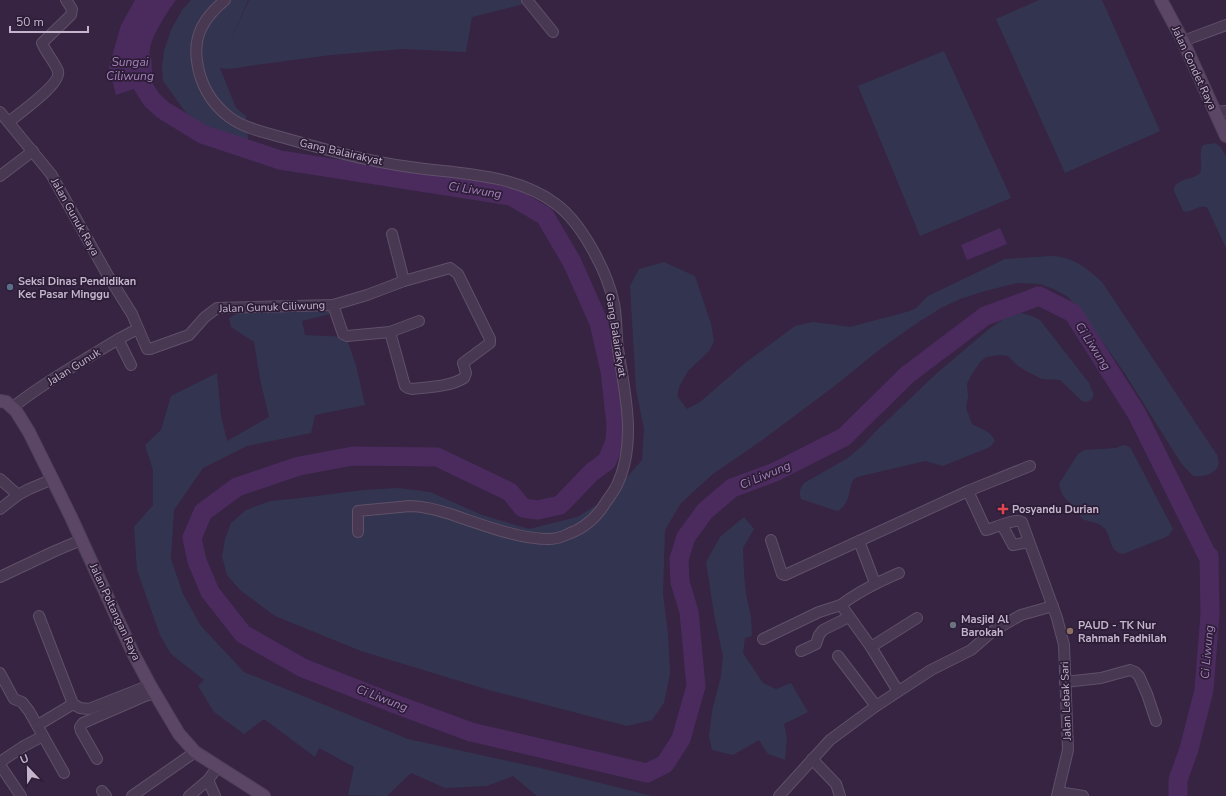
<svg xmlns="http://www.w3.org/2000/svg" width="1226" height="796" font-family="'Nunito Sans',sans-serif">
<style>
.green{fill:#333550}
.water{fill:#4b2b5e}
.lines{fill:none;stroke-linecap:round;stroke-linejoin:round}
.river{stroke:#4b2b5e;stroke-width:19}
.street-casing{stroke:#605069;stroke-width:12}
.secondary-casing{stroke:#4e3f58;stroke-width:14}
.street{stroke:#483852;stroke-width:10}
.secondary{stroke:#5b4665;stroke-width:12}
.service-dot{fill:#5c6f8a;stroke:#2d1d37;stroke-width:1.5}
.health-dot{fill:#e0444e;stroke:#2d1d37;stroke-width:1.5}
.worship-dot{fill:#6b7280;stroke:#2d1d37;stroke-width:1.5}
.education-dot{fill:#8d6e63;stroke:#2d1d37;stroke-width:1.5}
.labels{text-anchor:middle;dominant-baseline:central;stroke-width:3.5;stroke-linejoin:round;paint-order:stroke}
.street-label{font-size:11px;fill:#c4b5cc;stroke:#2d1d37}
.poi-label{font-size:11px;font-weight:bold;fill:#c4b5cc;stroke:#2d1d37;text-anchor:start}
.water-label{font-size:12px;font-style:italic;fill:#a481ba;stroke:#2d1d37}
</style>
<rect width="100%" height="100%" fill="#362442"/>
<g class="green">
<polygon points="191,0 248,0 230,42 249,0 526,0 524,4 472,17 466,52 403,49 331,55 256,65 230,69 220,68 236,108 246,116 248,140 192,121 163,81 162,66 164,51 171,30 182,10"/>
<polygon points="1039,0 1102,0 1160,131 1065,173 996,19"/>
<polygon points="944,51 1011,198 920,236 858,86"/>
<path d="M 1215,143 L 1221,147 L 1226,157 L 1226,248 L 1207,207 C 1198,204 1191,214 1183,211 L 1174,191 L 1174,188 C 1178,178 1192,180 1199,174 C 1205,168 1197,154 1203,145 Z"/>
<path d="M 1051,256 C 1074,257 1085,267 1102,282 L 1217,455 C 1218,459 1220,464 1217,468 C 1213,475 1200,477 1193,476 L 1181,463 L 1124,372 L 1080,310 L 1068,297 L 1056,290 L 1040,284 L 1017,283 L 985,291 L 960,299 L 941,308 L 917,323 L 879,350 L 832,388 L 765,438 L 713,474 L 681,503 L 665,530 L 663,594 L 668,634 L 670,673 L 664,703 L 652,720 L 627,726 L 489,690 L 361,651 L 275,616 L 240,590 L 227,575 L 222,556 L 225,539 L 231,523 L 246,510 L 270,501 L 301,498 L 364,490 L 398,488 L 430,492 L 482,515 L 529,529 L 577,517 L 603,501 L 621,484 L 642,460 L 644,429 L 636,389 L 630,286 L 639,269 L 664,262 L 695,276 L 711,324 L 714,342 L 709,351 L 688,371 L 679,387 L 677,396 L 687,409 L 700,402 L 745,363 L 795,326 L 813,322 L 850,327 L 910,311 L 916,308 L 928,296 L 1005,259 Z"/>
<polygon points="331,306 334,313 302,321 305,335 346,337 356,365 365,405 315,415 311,433 247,446 203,468 174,510 171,559 183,594 201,626 244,672 408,739 540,768 652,796 537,796 513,776 487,786 445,788 411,773 387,796 348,795 354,767 319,748 315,757 264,719 244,734 214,712 198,686 204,680 171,654 160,635 137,570 134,527 153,505 153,470 145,445 161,430 171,396 217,373 221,416 227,441 269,417 260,379 254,342 231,327 229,318 241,311"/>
<path d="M 1021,313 L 1032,316 L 1040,320 L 1089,383 L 1094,395 L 1092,399 L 1087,402 L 1082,401 L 1060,380 L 1042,379 L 1028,372 L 1018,366 L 1008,356 L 1000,355 L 986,357 L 980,362 L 970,377 L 967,384 L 968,397 L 966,408 L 972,424 C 981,429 991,431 995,441 L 990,447 L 943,466 L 925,461 L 857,477 C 846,483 853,505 837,511 L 801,499 C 799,493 800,488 804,483 L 848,458 L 863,445 L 875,432 L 937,373 L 989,329 L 1005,318 Z"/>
<path d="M 1123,445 L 1130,447 L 1173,529 L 1169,535 L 1166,537 L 1123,554 C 1107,551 1113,535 1103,527 C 1098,522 1089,522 1082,519 C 1079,515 1079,511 1076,508 C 1067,499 1062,499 1059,484 L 1078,454 L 1084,450 L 1116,448 Z"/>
<polygon points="744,517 754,529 743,548 744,574 746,594 751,617 752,636 745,638 743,653 763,683 776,689 791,683 808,712 784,724 787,738 785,760 768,754 759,740 733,755 712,750 709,736 712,711 721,676 723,656 714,614 706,562 720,537"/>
</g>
<g class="water">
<path d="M 135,0 L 176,0 C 168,10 152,36 150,48 C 148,59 150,71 151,83 L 116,95 L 109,67 L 121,25 Z"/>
<polygon points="1000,228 1007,244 967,260 961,245"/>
</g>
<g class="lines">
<polyline class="river" points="142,60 143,86 152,100 163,110 202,134 280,160 511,196 545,216 572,262 599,323 610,371 616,424 615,441 607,461 592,472 560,505 538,510 523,508 510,492 437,457 353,456 299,466 237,487 203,512 192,538 197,561 210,592 243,634 303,668 395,704 471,732 647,773 665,764 681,739 696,686 689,612 680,582 679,559 686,537 705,511 732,488 775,472 844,437 907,375 985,316 1039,296 1073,313 1137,414 1207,555 1209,556 1210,614 1204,690 1189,749 1178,780 1178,796"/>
<g class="street-casing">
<g id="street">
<path d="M 225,0 C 205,17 193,34 197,61 C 200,84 211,103 229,117 C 244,128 263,132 281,137 C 323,149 366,161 410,167 C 458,174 515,173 556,204 C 582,223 608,273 614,304 C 617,319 616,334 618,349 C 625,393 637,443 617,485 C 614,491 610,496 606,502 C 597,517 585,528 568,534 C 562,537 555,539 549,539 C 518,539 480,524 450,514 C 437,510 424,506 410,506 L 358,511 L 358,532"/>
<polyline points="527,0 553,32"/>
<polyline points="1183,41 1226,25"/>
<path d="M 0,112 L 51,174 L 107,274 L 132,314 L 147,349 L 150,349 L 189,335 L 205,317 L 217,308 L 333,305 L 367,295 L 404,281 L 450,268 L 458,274 L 490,339 L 490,343 L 463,363 L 466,373 L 464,378 C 449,387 429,387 412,389 L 408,388 L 405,386 L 390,332"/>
<polyline points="1215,112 1226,111"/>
<path d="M 9,122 C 19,113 62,84 58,71 C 54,61 46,53 42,43 L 71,15 L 72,9 L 66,0"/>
<polyline points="0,176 33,151"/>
<polyline points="392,234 404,281"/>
<polyline points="333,305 343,334 347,336 390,332 419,321"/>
<polyline points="118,339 131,365"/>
<path d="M 12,408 C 35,389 62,373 87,358 C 104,348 120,337 138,329"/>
<polyline points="0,479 18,495"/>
<polyline points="968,491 1030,466"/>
<polyline points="0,509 18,495 29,489 53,479"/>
<polyline points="1002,525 1013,545 1029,542"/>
<path d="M 771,540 L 782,574 L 785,575 L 968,491 L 986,530 C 995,528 1014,518 1022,522 L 1057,618 L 1064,645 L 1068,750 L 1057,796"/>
<polyline points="859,541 875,583"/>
<polyline points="0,577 55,551 81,540"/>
<polyline points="39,616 73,704 80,708 89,709 150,685"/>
<polyline points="763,639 819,612 841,605"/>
<polyline points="871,647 917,618"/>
<polyline points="801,651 816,644 819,635 823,630 849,617"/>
<polyline points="838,656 876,706"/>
<polyline points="0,673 14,699 22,702 29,711 64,773"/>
<polyline points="1065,682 1101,678 1130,670 1135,672 1139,676 1147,694 1156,721"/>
<path d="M 898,691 L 871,647 L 841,605 C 859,591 878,582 899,573"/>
<polyline points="38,725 73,704"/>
<polyline points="97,759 81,731 80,727 83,723 145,696 154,693"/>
<polyline points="812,759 836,784 840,796"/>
<polyline points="0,762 24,746 43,736"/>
<polyline points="0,765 21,796"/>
<polyline points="208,780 215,796"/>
<polyline points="102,791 106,796"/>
<polyline points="1058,792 1083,796"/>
<polyline points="132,796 195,752"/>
<polyline points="189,796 208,780 217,768"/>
<polyline points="779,796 830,740 876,706 931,670 971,650 993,631 1021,615 1053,606"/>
</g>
</g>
<g class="secondary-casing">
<g id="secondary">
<polyline points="1161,0 1183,41 1226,136"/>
<polyline points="0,401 6,402 16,411 29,432 71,517 133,653 150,685 179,734 195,752 264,796"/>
</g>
</g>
<use href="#street" class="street"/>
<use href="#secondary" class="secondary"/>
</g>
<circle class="service-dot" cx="10" cy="287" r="4"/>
<path class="health-dot" d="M1001 503h4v4h4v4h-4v4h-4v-4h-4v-4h4z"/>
<circle class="worship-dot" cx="953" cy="625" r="4"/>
<circle class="education-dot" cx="1070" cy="631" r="4"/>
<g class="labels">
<g class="street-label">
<text transform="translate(1194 68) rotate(65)">Jalan Condet Raya</text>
<text transform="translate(341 152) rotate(13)">Gang Balairakyat</text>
<text transform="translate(75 217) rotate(61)">Jalan Gunuk Raya</text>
<text transform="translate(272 307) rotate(-2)">Jalan Gunuk Ciliwung</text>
<text transform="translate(616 335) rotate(81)">Gang Balairakyat</text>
<text transform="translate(74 367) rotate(-32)">Jalan Gunuk</text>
<text transform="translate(115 612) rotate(65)">Jalan Poltangan Raya</text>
<text transform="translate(1066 701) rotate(-92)">Jalan Lebak Sari</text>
</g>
<g class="poi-label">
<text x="18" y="281">Seksi Dinas Pendidikan<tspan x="18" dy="13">Kec Pasar Minggu</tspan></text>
<text x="1012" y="509">Posyandu Durian</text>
<text x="961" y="619">Masjid Al<tspan x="961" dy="13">Barokah</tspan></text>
<text x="1078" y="625">PAUD - TK Nur<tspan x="1078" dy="13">Rahmah Fadhilah</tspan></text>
</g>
<g class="water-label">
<text x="130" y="62">Sungai<tspan x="130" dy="14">Ciliwung</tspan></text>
<text transform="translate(475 190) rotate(9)">Ci Liwung</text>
<text transform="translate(1093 346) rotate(57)">Ci Liwung</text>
<text transform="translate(765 475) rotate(-23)">Ci Liwung</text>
<text transform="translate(1207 652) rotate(-85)">Ci Liwung</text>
<text transform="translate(382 698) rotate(21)">Ci Liwung</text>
</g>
</g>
<g transform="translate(28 768) rotate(338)" stroke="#2d1d37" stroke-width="3" paint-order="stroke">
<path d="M0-3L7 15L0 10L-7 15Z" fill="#c4b5cc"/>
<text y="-6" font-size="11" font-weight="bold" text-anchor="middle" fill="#c4b5cc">U</text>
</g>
<path d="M10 26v6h78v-6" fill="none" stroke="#c4b5cc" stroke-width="2"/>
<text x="16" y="26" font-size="12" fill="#c4b5cc" stroke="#2d1d37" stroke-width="3" paint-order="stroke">50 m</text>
</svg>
